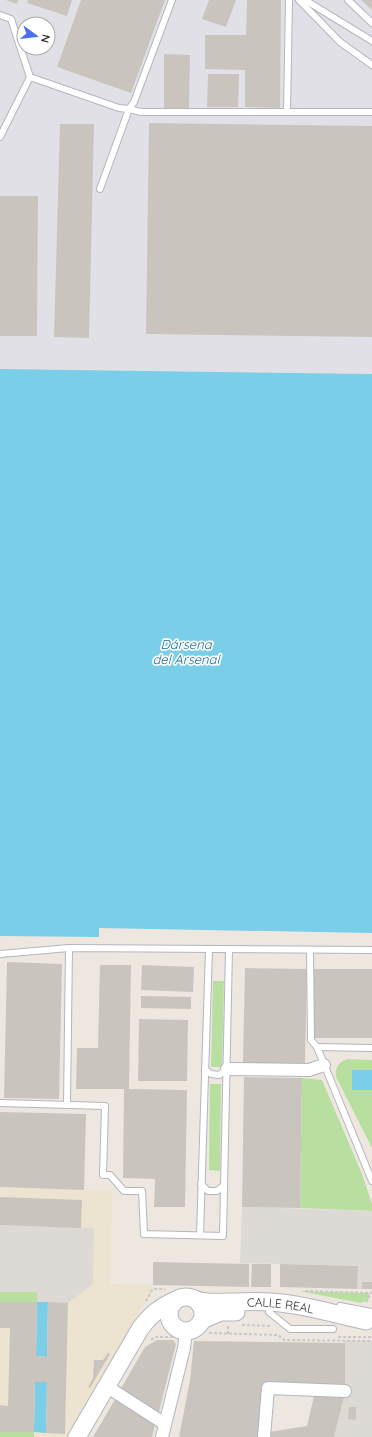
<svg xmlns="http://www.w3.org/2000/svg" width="372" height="1437" font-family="Quicksand,sans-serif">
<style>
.industrial{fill:#e1e0e6;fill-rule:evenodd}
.education{fill:#ede3d1}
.green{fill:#b8dfa0}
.plaza{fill:#dddad6}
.water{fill:#7acee7}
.building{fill:#c9c5be}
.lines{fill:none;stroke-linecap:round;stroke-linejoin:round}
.lane-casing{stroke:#b3b6bf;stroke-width:8}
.street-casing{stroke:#b3b6bf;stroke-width:14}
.secondary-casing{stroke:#b3b6bf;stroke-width:19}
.path{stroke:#c8c8c8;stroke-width:2;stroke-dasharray:3 2;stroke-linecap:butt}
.lane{stroke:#fff;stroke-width:6}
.street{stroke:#fff;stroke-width:12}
.secondary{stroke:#fff;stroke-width:17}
.labels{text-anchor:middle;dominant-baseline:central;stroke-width:3.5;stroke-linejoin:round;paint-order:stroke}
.street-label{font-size:12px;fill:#2c2c2c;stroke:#fff}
.water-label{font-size:13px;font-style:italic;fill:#176e96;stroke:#fff}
</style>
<rect width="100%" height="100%" fill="#ede7e0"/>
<path class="industrial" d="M 0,0 L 372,0 L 372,374 L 0,369 ZM 24,24 L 48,24 L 48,48 L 24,48 Z"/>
<polygon class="education" points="0,1187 112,1190 110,1284 153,1285 153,1289 68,1437 0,1437"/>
<g class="green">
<polygon points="213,981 224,981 222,1067 211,1067"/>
<path d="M 348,1059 L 372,1060 L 372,1148 L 336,1077 C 335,1067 338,1062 348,1059 Z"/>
<polygon points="302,1078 322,1080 362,1174 372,1204 372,1211 300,1208"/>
<polygon points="210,1084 221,1084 220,1171 209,1170"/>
<polygon points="299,1291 369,1293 368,1300 361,1303"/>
<rect x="0" y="1292" width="37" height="10"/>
<rect x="0" y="1432" width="34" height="5"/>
</g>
<g class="plaza">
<polygon points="242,1207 372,1211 372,1282 362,1282 362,1289 357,1289 357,1266 240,1263"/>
<polygon points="0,1225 94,1228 93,1284 68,1303 37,1302 37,1292 0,1292"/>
<polygon points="344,1341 372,1341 372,1437 334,1437 345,1392"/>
</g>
<g class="water">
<polygon points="0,369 372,374 372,933 99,928 99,937 0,936"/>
<rect x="352" y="1070" width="20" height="20"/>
<polygon points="37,1302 48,1302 47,1357 36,1356"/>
<polygon points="35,1382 47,1382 46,1433 34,1432"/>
</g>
<g class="building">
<polygon points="6,0 18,0 17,4"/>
<polygon points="28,0 72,0 67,16 27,3"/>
<polygon points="81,0 165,0 131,93 57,67"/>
<polygon points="209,0 236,0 226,27 202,19"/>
<polygon points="247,0 281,0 280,108 245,107 245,70 205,69 205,35 246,35"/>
<polygon points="361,0 372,0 372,10"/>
<polygon points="164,54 190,55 189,109 164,109"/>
<polygon points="208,74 239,74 238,107 207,107"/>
<polygon points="149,123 372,126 372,337 146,334"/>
<polygon points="60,124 94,124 89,338 54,337"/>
<polygon points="0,196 38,196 37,336 0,336"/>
<polygon points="7,962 62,964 59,1099 4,1098"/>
<polygon points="100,965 131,965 129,1089 187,1090 185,1207 154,1207 155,1179 123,1178 124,1089 76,1089 77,1048 98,1048"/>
<polygon points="142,965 194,967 193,992 141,990"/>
<polygon points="245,968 307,969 305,1064 243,1063"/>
<rect x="314" y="969" width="58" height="69"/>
<polygon points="141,996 191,997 191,1009 141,1008"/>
<polygon points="139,1019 188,1020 187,1081 138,1081"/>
<polygon points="244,1077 302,1078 300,1208 242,1207"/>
<polygon points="0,1112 86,1114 84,1190 0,1187"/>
<polygon points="0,1197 82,1200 81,1228 0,1225"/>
<polygon points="153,1262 249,1264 249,1287 153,1285"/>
<polygon points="252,1264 271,1264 271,1287 251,1287"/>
<polygon points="280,1264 358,1266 357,1289 280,1287"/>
<rect x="362" y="1282" width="10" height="7"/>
<polygon points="0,1302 37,1302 36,1356 47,1357 48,1302 68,1303 65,1434 46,1433 47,1382 35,1382 34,1432 0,1432 0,1405 8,1406 10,1328 0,1328"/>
<polygon points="157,1340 173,1340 176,1344 158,1416 120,1390 145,1347"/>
<polygon points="194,1341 345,1343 345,1386 263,1383 259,1437 179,1437 190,1380"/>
<polygon points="108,1353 110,1354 90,1388 88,1387 93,1378 94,1360 103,1360"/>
<polygon points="117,1396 156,1420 152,1437 93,1437"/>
<polygon points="314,1396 344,1397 334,1437 268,1437 269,1432 307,1426"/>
<polygon points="349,1407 356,1407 356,1420 348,1419"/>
</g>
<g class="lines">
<g class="lane-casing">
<g id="lane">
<polyline points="299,0 340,42 372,65"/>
<polyline points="305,0 372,41"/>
<polyline points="348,0 372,23"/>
<polyline points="0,15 11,19 30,77 119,108 129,109 134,102 172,0"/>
<polyline points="287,112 289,0"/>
<polyline points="0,137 30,77"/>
<polyline points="100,189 129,109 141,112 372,112"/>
<polyline points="310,950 311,1040 317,1047 372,1181"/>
<polyline points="0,954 69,948 372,950"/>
<polyline points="317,1047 372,1048"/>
<polyline points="205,1070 211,1074 219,1075 227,1069"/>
<polyline points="0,1103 105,1106 103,1175 110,1175 124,1191 142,1191 144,1234 223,1236 229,949"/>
<polyline points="67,1104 69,948"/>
<polyline points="201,1184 208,1191 217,1191 224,1185"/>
<polyline points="200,1235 209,949"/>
<polyline points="340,1306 372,1312"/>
<polyline points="269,1312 290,1329 333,1329"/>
</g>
</g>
<g class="street-casing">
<g id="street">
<polyline points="227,1069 309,1070 324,1065"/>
<polyline points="106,1386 165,1424"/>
<polyline points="162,1437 184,1348 186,1331"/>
<polyline points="264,1437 268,1388 345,1391"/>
</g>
</g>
<g class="secondary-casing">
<g id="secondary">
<circle cx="186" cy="1314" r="17"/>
<path id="s1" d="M 194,1299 C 206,1304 217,1302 230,1302 C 243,1302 257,1301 270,1302 C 302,1304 335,1314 366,1321"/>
<polyline points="202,1320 221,1312 236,1312"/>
<path d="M 77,1437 L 140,1329 C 150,1315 160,1307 176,1300"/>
</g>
</g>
<g class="path">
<polyline points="305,1291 372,1293"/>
<polyline points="146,1301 153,1289 165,1289"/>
<polyline points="366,1302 369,1299 369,1293"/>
<polyline points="242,1325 271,1326"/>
<polyline points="209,1333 278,1335 284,1340 372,1341"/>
<polyline points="228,1334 228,1325"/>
<polyline points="338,1337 372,1337"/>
<polyline points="151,1340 156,1337 174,1337"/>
</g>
<use href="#lane" class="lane"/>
<use href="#street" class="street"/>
<use href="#secondary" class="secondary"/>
</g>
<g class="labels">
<g class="street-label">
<text stroke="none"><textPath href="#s1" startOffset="87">CALLE REAL</textPath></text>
</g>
<g class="water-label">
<text x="186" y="644">Dársena<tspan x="186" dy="15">del Arsenal</tspan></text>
</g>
</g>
<g transform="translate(36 36) rotate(105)"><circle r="19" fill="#ffffff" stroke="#ababab"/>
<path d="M0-3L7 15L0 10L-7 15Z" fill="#4b6eee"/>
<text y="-6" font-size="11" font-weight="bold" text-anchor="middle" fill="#2c2c2c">N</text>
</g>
</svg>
